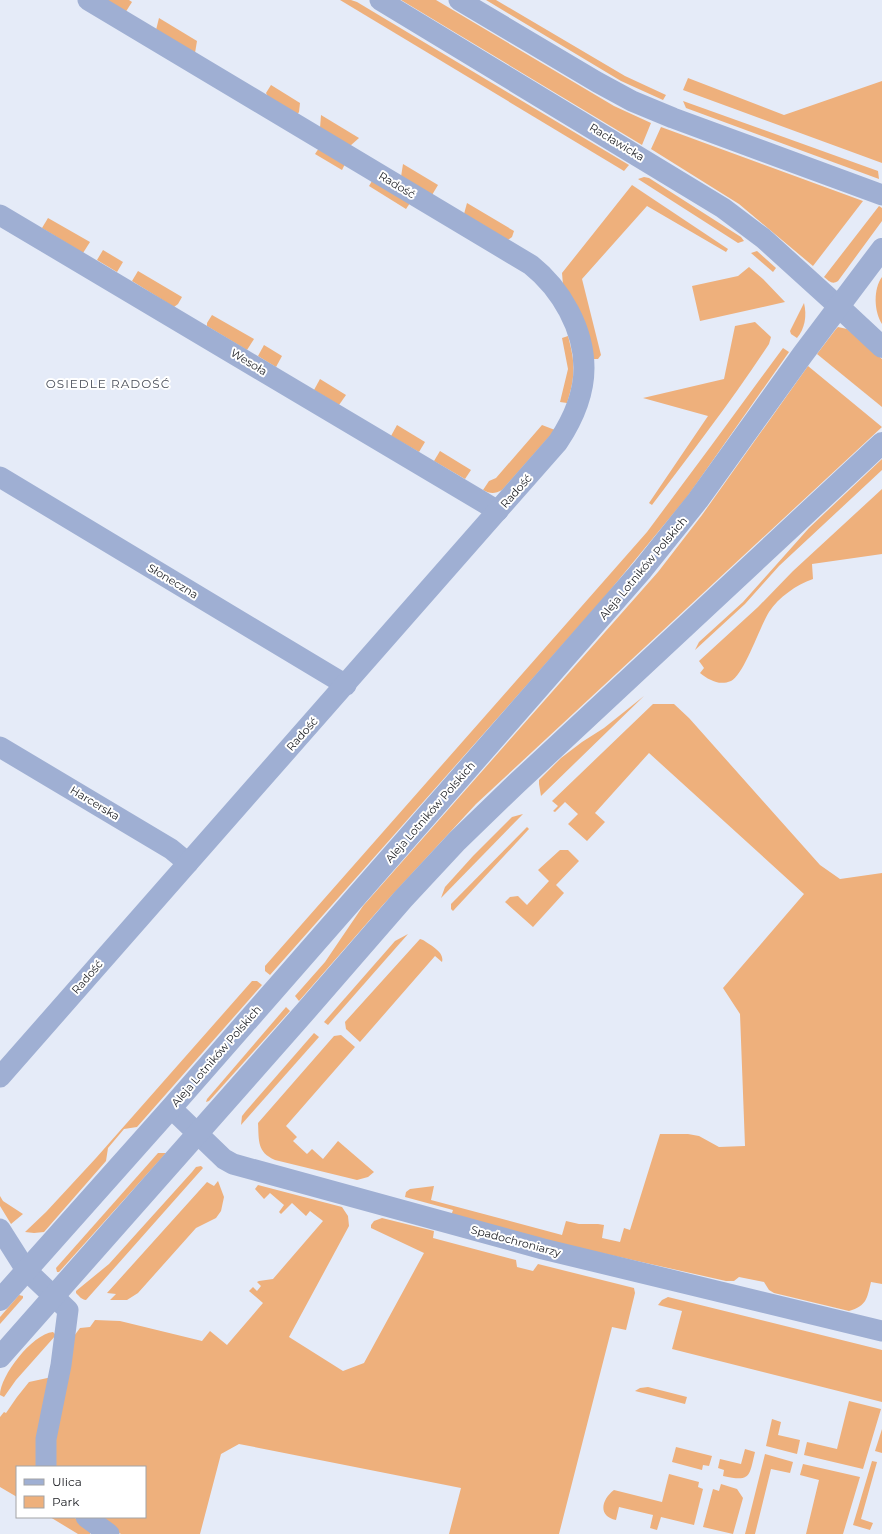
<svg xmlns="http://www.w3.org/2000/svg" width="882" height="1534" font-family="Montserrat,sans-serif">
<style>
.green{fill:#eeb07c}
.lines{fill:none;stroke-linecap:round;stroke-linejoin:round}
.minor{stroke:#9fafd3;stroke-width:21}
.tertiary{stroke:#9fafd3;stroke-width:22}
.labels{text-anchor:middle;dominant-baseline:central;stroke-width:4;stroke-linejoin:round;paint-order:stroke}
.street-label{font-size:11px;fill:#1a1c21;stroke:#fff}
.neighbourhood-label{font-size:12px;letter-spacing:1px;fill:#494e59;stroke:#fff}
</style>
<rect width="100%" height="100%" fill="#e5ebf8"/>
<g class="green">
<polygon points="104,0 129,0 132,2 125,13"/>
<polygon points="340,0 351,0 357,2 629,165 624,171"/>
<polygon points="401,0 436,0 614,106 651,123 642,145"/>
<polygon points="486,0 496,0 625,76 666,95 663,100 621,81"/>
<polygon points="159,18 197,41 195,53 156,30"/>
<polygon points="688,78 784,115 882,81 882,163 683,90"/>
<polygon points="271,85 300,103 299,112 297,115 268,97 266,93"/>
<polygon points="683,101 878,171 879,179 686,108"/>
<polygon points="321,115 359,138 350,146 320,128"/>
<polygon points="661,127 863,201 813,266 739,204 651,149"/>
<polygon points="319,148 345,164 342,170 315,154"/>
<polygon points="403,164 438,185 432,195 401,177"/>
<polygon points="644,177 649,178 741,237 744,241 738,243 638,179"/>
<polygon points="372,181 410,203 406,209 369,186"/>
<polygon points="632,185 728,249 726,252 647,206 582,279 601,355 598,359 593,359 563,285 562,273"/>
<polygon points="467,203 514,231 512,237 508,240 464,214"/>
<path d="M 879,206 L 882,208 L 882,221 L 838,281 C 832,285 829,281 824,277 Z"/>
<polygon points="48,218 90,242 83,253 42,228"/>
<polygon points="103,250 123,262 117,272 97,260"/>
<polygon points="757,251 776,268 773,272 751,253"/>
<polygon points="749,267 763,279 785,302 700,321 692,286 738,276"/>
<polygon points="138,271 182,297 178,304 174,307 132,281"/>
<path d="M 882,277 L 882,324 C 874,312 873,289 882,277 Z"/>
<path d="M 804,303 C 807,316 805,328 797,338 L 791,334 L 790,331 Z"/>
<polygon points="212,315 254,339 247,350 207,326 207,323"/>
<path d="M 755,322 L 771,337 L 769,344 C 733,399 692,452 652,505 L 649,503 L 708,416 L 643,398 L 724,379 L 735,326 Z"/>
<polygon points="838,327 847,329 882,359 882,407 817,354 836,329"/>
<path d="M 568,336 C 575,362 576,376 567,403 L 560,402 L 568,369 L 562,338 Z"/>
<polygon points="264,345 282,356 276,367 258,356"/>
<polygon points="783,348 789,352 687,497 602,600 270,975 265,971 265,966 647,532 711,446"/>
<polygon points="808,366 882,427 476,804 382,906 299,1001 295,996 325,962 363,906 658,572 702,515"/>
<polygon points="320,379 346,395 339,405 314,390"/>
<polygon points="397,425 425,442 419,452 391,436"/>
<path d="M 542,425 L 555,430 L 502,490 C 495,494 490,494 483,490 L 489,481 L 496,478 Z"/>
<polygon points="440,451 471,470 465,479 434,461"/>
<polygon points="882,459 882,470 779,566 745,604 695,650 699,642 743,602 809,528"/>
<path d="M 882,489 L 882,554 L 812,564 L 813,579 C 796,585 779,597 769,612 C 760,626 744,675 731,681 C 719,686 709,680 700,673 L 704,668 L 699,661 L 758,607 L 793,571 Z"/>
<polygon points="644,696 541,796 539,784 539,780 561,758 582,742 604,728"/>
<path d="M 653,704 L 674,704 L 689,718 L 820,865 L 840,879 L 882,873 L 882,1284 L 871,1282 C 867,1298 867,1306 849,1311 L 774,1293 L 769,1290 L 764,1282 L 739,1277 L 734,1281 L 726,1281 L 548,1241 L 451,1216 L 453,1210 L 405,1197 L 406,1192 L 410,1189 L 434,1186 L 431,1200 L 562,1235 L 566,1221 L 579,1224 L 598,1224 L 604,1225 L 602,1238 L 620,1242 L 624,1228 L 630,1230 L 660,1134 L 688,1134 L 699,1136 L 719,1147 L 745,1146 L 740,1014 L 723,988 L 804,894 L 649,753 L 595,813 L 605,822 L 587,841 L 568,824 L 578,814 L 565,802 L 555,812 L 553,811 L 558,806 L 552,801 Z"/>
<polygon points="523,814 441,898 445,887 473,856 512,817"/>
<polygon points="527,827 529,829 453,911 451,909 451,904"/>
<polygon points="560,850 568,850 579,861 556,885 564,893 533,927 505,902 510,897 518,896 527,905 549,881 538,870"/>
<polygon points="408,934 328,1025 324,1022 395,941"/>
<path d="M 420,939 L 423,940 C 430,945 445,952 442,962 L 435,956 L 360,1042 L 346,1029 L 345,1022 Z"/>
<polygon points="252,981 257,981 262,985 137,1127 124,1129 108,1148 106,1161 44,1232 34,1233 25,1232 46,1212 96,1158"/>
<polygon points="286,1007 290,1011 209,1101 206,1102 207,1099"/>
<polygon points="314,1033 319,1037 241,1125 242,1116 246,1111"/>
<path d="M 341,1035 L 355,1047 L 286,1126 L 297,1137 L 293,1141 L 307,1154 L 312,1149 L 323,1159 L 338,1141 L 374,1172 L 368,1177 L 357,1180 L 275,1160 C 257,1152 259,1141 258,1123 L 334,1036 Z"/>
<polygon points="158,1153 166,1153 59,1272 57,1272 56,1268"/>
<path d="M 201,1166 L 203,1168 L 86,1300 C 82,1300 79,1296 76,1293 L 76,1291 L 109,1264 L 192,1172 L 196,1167 Z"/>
<polygon points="218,1181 224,1197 221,1211 216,1218 196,1228 138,1293 127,1300 110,1300 116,1294 107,1293 207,1182 214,1186"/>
<polygon points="258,1185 342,1207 348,1216 349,1226 289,1337 343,1371 364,1363 424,1253 371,1228 371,1225 374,1221 382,1218 434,1231 433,1238 516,1260 517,1267 533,1271 538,1264 634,1288 635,1293 626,1330 612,1327 559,1534 449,1534 461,1488 239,1444 221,1454 200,1534 121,1534 96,1517 145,1517 145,1467 54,1467 51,1448 74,1336 80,1328 90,1327 95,1320 120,1321 202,1341 210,1331 227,1345 263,1303 249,1291 253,1287 257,1291 261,1286 257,1282 259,1281 273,1279 323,1221 310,1211 306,1216 292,1203 281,1214 279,1212 284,1205 270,1193 264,1199 255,1189"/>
<polygon points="0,1196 3,1201 23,1214 11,1224 0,1206"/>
<polygon points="19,1295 23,1296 23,1298 0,1324 0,1317"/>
<polygon points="668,1297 882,1350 882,1402 672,1349 682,1311 658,1305 662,1300"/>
<path d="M 53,1332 L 56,1335 L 16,1380 L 4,1397 L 0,1395 C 0,1376 32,1334 53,1332 Z"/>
<polygon points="52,1377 40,1467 17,1467 17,1497 0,1487 0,1417 4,1412 6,1413 17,1397 29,1382"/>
<polygon points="648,1387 687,1397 685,1404 635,1391 640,1388"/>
<polygon points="849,1401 881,1409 863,1469 804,1455 807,1442 837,1449"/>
<polygon points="772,1419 781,1422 778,1435 800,1440 797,1454 766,1446"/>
<polygon points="882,1429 882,1453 875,1451"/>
<polygon points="676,1447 712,1456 709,1466 703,1465 702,1470 672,1462"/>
<path d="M 745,1449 L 755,1452 C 749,1477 751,1482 723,1476 L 724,1470 L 718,1468 L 720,1459 L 741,1464 Z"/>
<polygon points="765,1454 793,1462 790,1473 771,1469 755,1534 745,1534"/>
<polygon points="872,1461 877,1462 861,1519 873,1523 870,1530 853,1525"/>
<polygon points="803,1464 860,1477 843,1534 806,1534 819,1480 800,1475"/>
<path d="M 669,1474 L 699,1482 L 698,1487 L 703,1489 L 694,1525 L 661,1517 L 657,1530 L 650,1528 L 653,1515 L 619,1507 L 616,1520 C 597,1516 602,1499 614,1490 L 662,1502 Z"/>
<polygon points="721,1484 737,1489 743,1498 733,1534 703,1527 713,1489 719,1491"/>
<path d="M 50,1517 C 72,1517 76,1514 91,1532 L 90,1534 L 78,1534 Z"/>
</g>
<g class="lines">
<g class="minor">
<polyline points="380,0 723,208 763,238 838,306"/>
<polyline points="459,0 597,82 632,101 673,118 882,195"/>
<polyline points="0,215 498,511"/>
<polyline points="0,477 346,685"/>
<polyline points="0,747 171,849 188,863"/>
<path d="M 0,1077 L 558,442 C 572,421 584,394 584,368 C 584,329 561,289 531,265 L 88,0"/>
<polyline points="171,1108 224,1159 233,1164 543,1249 882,1331"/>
<polyline points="0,1229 26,1270 68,1310 61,1365 46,1439 46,1467"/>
<polyline points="86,1517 109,1534"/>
</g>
<g class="tertiary">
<polyline points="838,306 882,347"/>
<polyline points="0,1300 171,1108 642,570 698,500 803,354 882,249"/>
<polyline points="0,1357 304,1013 403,899 457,841 516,784 882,443"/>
</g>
</g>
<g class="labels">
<g class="street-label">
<text transform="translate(617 142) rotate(31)">Racławicka</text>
<text transform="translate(397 185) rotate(31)">Radość</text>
<text transform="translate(249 362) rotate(31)">Wesoła</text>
<text transform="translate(516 491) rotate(-48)">Radość</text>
<text transform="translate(643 568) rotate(-50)">Aleja Lotników Polskich</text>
<text transform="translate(173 581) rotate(31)">Słoneczna</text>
<text transform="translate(302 734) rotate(-48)">Radość</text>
<text transform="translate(95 803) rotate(31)">Harcerska</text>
<text transform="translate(430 812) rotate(-49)">Aleja Lotników Polskich</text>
<text transform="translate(87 977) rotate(-49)">Radość</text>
<text transform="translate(216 1056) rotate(-49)">Aleja Lotników Polskich</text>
<text transform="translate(516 1241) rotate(15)">Spadochroniarzy</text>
</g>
<g class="neighbourhood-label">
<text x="108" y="383">OSIEDLE RADOŚĆ</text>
</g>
</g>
<rect x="16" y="1466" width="130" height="52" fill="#ffffff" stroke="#a3a4a6"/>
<rect x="24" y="1479" width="20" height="6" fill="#9fafd3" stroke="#a3a4a6"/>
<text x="52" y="1486" font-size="12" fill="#1a1c21">Ulica</text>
<rect x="24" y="1496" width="20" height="12" fill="#eeb07c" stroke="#a3a4a6"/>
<text x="52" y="1506" font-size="12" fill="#1a1c21">Park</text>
</svg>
